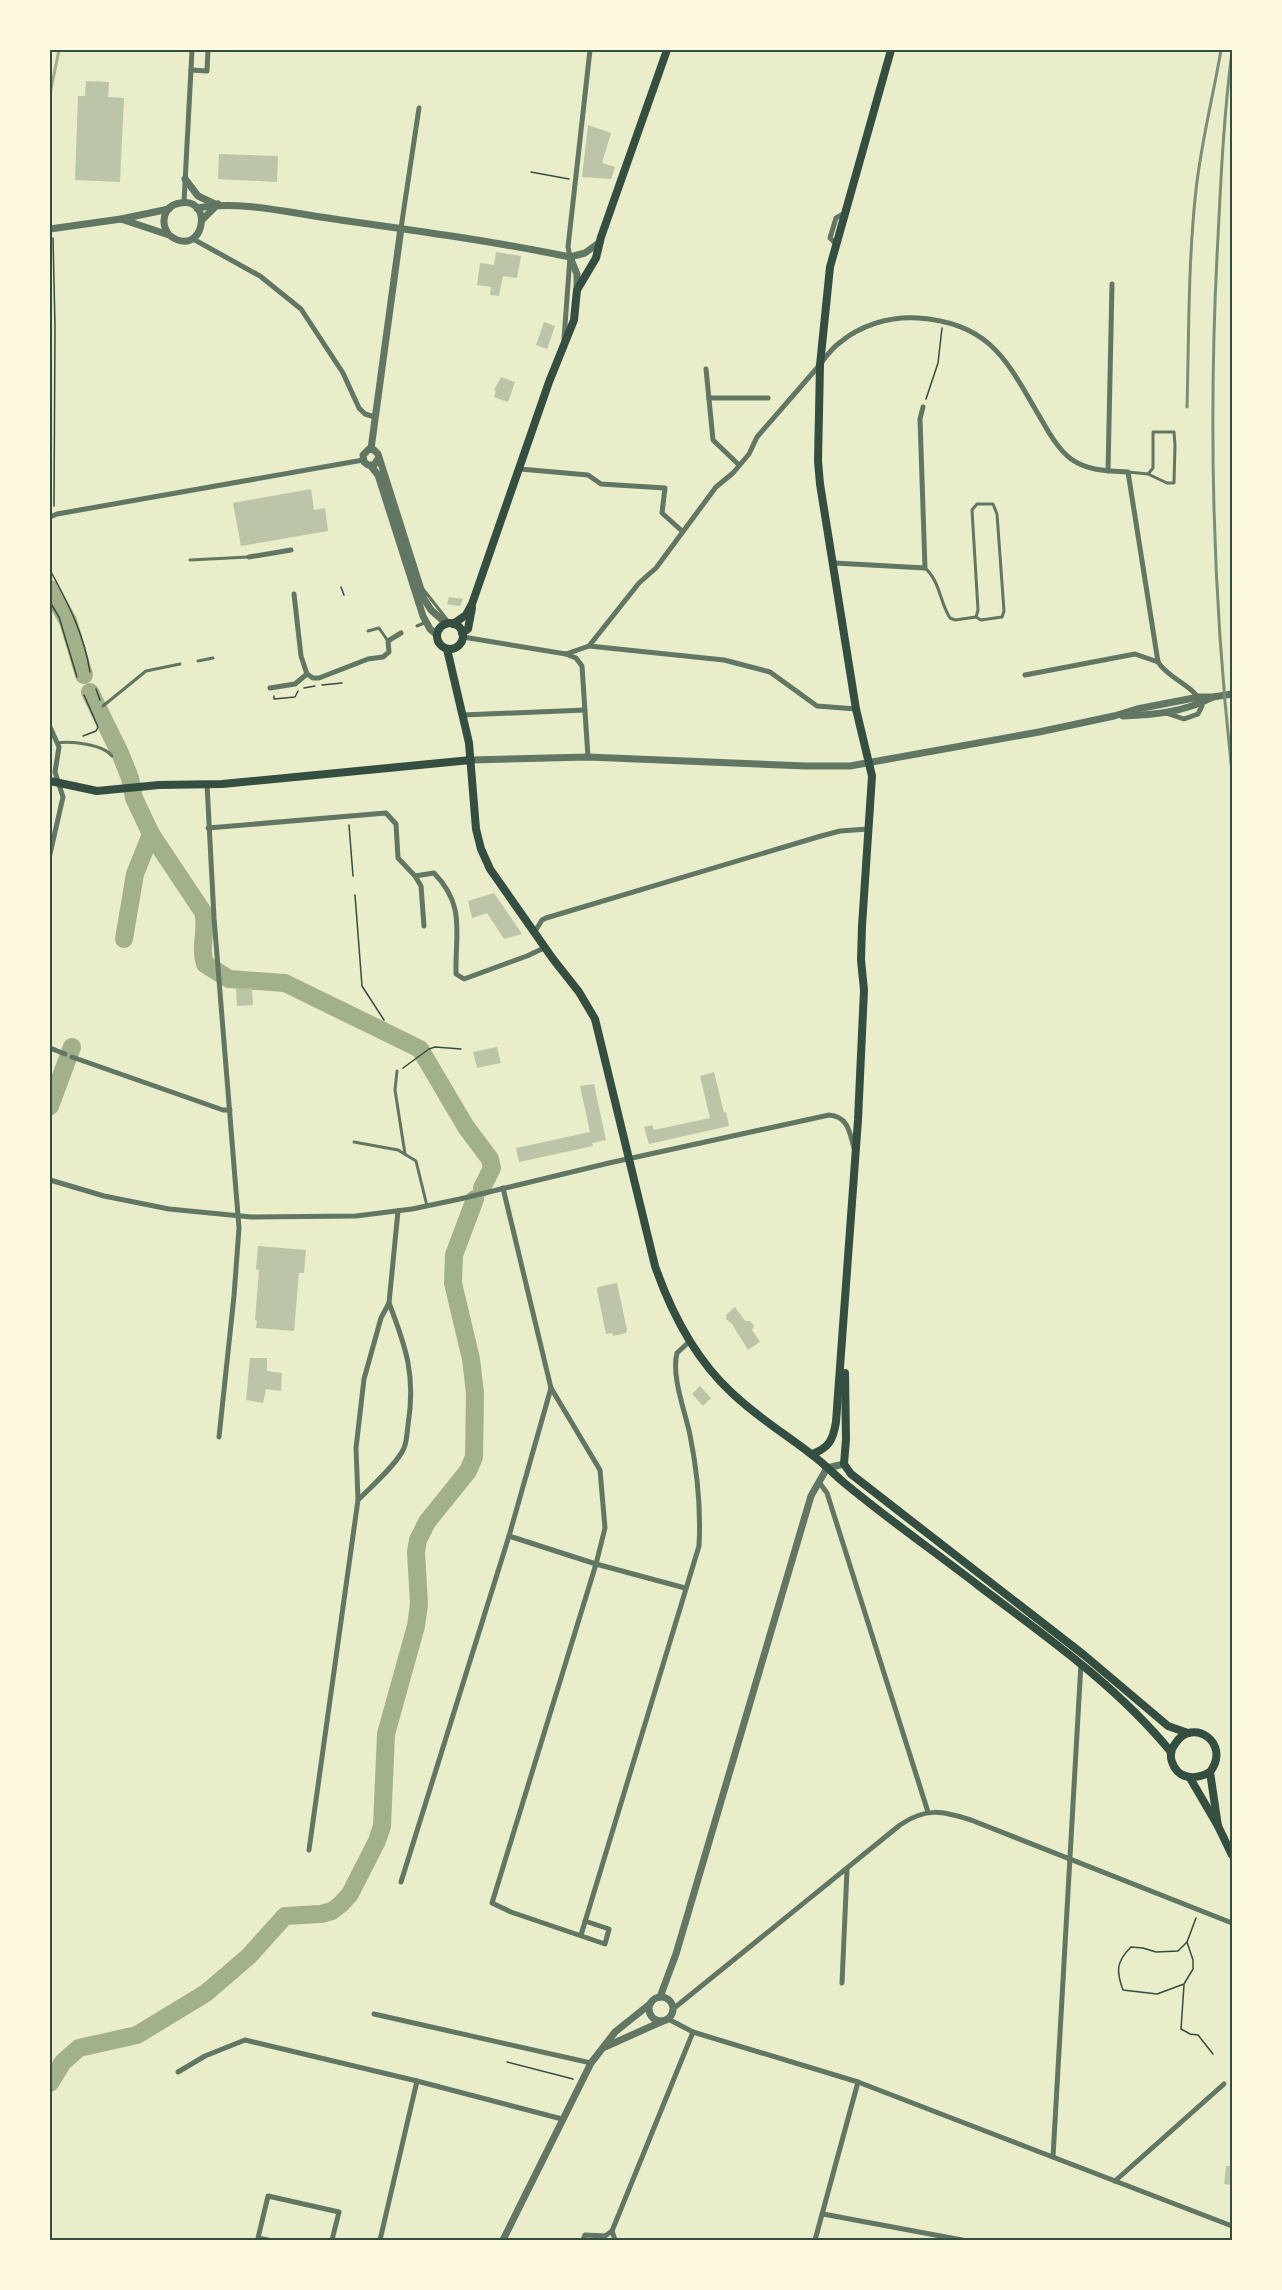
<svg xmlns="http://www.w3.org/2000/svg" width="1282" height="2290" font-family="'Golos Text',sans-serif">
<style>
.lines{fill:none;stroke-linecap:round;stroke-linejoin:round}
.stream{stroke:#a3b18a;stroke-width:3}
.river{stroke:#a3b18a;stroke-width:18}
.building{fill:#bcc5a7}
.path{stroke:#344e41;stroke-width:1.5}
.service{stroke:#617663;stroke-width:3}
.minor{stroke:#617663;stroke-width:5}
.tertiary{stroke:#617663;stroke-width:7}
.secondary{stroke:#344e41;stroke-width:8}
.rail{stroke:#7c8e77;stroke-width:3}
.neatline{fill:none;stroke:#344e41;stroke-width:2}
</style>
<rect width="100%" height="100%" fill="#e9edc9"/>
<g class="lines">
<polyline class="stream" points="50,94 59,50"/>
<g class="river">
<polyline points="50,589 68,621 84,675"/>
<path d="M 90,692 L 120,753 L 130,778 L 134,798 L 151,834 L 203,912 C 208,929 199,947 205,964 L 229,979 L 285,983 L 420,1049 L 466,1127 L 490,1159 L 492,1168 L 482,1188"/>
<polyline points="124,939 135,874 151,834"/>
<polyline points="50,1106 72,1047"/>
<polyline points="50,2083 63,2062 79,2048 137,2035 206,1993 249,1956 285,1916 321,1914 332,1911 341,1904 350,1894 377,1841 382,1826 386,1734 416,1626 419,1604 416,1552 418,1540 427,1522 468,1471 474,1457 475,1393 471,1359 453,1283 454,1255 475,1199"/>
</g>
</g>
<g class="building">
<polygon points="86,81 109,82 108,97 124,98 120,182 75,180 78,96 85,96"/>
<polygon points="588,125 611,133 602,163 615,167 611,179 582,177"/>
<polygon points="219,154 278,156 277,182 218,179"/>
<polygon points="496,252 521,256 517,278 503,276 499,296 490,295 491,287 477,285 480,263 494,265"/>
<polygon points="544,322 555,326 547,349 536,345"/>
<polygon points="501,377 515,382 508,402 494,397 496,391 494,390"/>
<polygon points="311,489 314,510 325,508 328,531 241,546 233,503"/>
<polygon points="449,597 463,599 460,606 447,604"/>
<polygon points="494,893 522,934 504,939 487,913 472,918 468,901"/>
<polygon points="252,988 253,1005 237,1006 236,989"/>
<polygon points="497,1047 501,1063 477,1068 473,1052"/>
<polygon points="714,1072 724,1113 726,1112 729,1126 649,1144 644,1127 652,1125 654,1130 710,1118 700,1076"/>
<polygon points="594,1084 606,1140 592,1143 593,1146 519,1162 516,1148 590,1132 580,1086"/>
<polygon points="258,1246 306,1250 304,1273 299,1273 294,1331 256,1328 257,1321 255,1320 259,1270 256,1269"/>
<polygon points="617,1283 627,1330 626,1333 613,1336 612,1333 606,1334 597,1290 598,1287"/>
<polygon points="735,1307 745,1321 750,1321 754,1326 752,1330 760,1342 748,1350 732,1324 725,1318 727,1317 726,1315"/>
<polygon points="250,1358 267,1358 267,1371 282,1373 281,1391 266,1389 263,1403 246,1400"/>
<polygon points="700,1386 711,1398 703,1406 692,1394"/>
<polygon points="1226,2166 1232,2166 1232,2185 1224,2184"/>
</g>
<g class="lines">
<g class="path">
<polyline points="531,172 569,179"/>
<polyline points="53,238 55,326 54,506"/>
<polyline points="926,399 938,363 942,328"/>
<path d="M 50,570 C 68,603 84,634 90,672"/>
<polyline points="341,587 344,595"/>
<polyline points="50,602 59,617 77,677"/>
<polyline points="322,685 342,683"/>
<polyline points="304,688 315,686"/>
<polyline points="96,689 100,700"/>
<polyline points="274,696 274,699 295,697 298,691"/>
<polyline points="83,736 96,731 98,727 84,695"/>
<polyline points="349,825 353,876"/>
<polyline points="355,895 362,986 384,1020"/>
<polyline points="403,1068 429,1049 435,1047 461,1049"/>
<path d="M 1187,1942 L 1193,1960 L 1193,1969 L 1184,1984 L 1157,1994 L 1123,1990 C 1116,1971 1116,1962 1131,1947 L 1143,1948 L 1156,1952 L 1178,1951 L 1187,1942 L 1196,1918"/>
<polyline points="1184,1985 1181,2029 1190,2034 1198,2035 1213,2054"/>
<polyline points="507,2062 573,2079"/>
</g>
<g class="service">
<polyline points="1128,472 1148,474 1167,483 1174,483 1175,445 1174,432 1153,432 1153,468 1148,474"/>
<polyline points="190,560 248,557"/>
<path d="M 925,568 C 940,581 940,603 950,618 L 955,620 L 976,617 L 978,610 L 972,510 L 977,504 L 993,504 L 997,514 L 1004,611 L 1002,617 L 981,620 L 976,617"/>
<polyline points="423,589 449,622"/>
<polyline points="417,626 424,623"/>
<polyline points="368,631 379,628 388,641"/>
<polyline points="198,661 213,658"/>
<polyline points="103,706 146,671 180,664"/>
<path d="M 57,743 C 71,741 103,744 112,756"/>
<polyline points="397,1071 395,1090 405,1154"/>
<polyline points="354,1142 398,1150 416,1161 427,1206"/>
</g>
<g class="minor">
<polyline points="191,70 207,71 208,50"/>
<polyline points="184,202 192,50"/>
<polyline points="401,228 419,108"/>
<polyline points="193,239 260,276 301,309 343,373 359,408 365,414 375,417"/>
<polyline points="837,245 830,238 836,218 845,213"/>
<polyline points="564,339 570,257 568,247 590,50"/>
<polyline points="706,369 713,440 739,465"/>
<polyline points="709,398 768,398"/>
<polyline points="520,469 588,475 601,484 665,488 662,513 682,531"/>
<polyline points="1108,471 1112,284"/>
<polyline points="50,517 57,514 363,460"/>
<polyline points="249,557 291,550"/>
<polyline points="834,563 925,568 920,419 923,407"/>
<polyline points="294,594 301,656 307,674"/>
<polyline points="463,637 566,654 576,658 582,666 588,757"/>
<polyline points="589,646 724,660 770,672 817,706 856,709"/>
<path d="M 566,654 L 589,646 L 639,583 L 656,568 L 716,487 L 733,473 L 749,454 L 757,437 C 777,414 797,391 817,368 C 824,360 829,351 838,344 C 860,325 890,316 918,318 C 992,323 1008,363 1041,419 C 1049,433 1058,449 1071,459 C 1088,471 1108,471 1128,472 L 1158,662 C 1169,680 1196,685 1202,706 L 1198,714 L 1184,719 L 1166,713"/>
<polyline points="307,674 313,678 319,678 368,659 383,657 389,652 388,641 401,633"/>
<polyline points="1025,675 1135,654 1158,662"/>
<polyline points="270,688 295,684 307,674"/>
<polyline points="463,715 585,710"/>
<polyline points="50,727 59,747 55,772 63,797 50,854"/>
<polyline points="207,784 214,918 239,1228 234,1296 219,1437"/>
<path d="M 208,828 L 386,813 L 396,824 L 398,858 L 415,876 L 434,873 C 466,906 455,932 456,974 L 464,979 L 527,956 L 544,948"/>
<polyline points="415,876 421,886 424,926"/>
<polyline points="534,933 542,920 546,918 821,836 840,831 868,829"/>
<polyline points="50,1048 65,1054"/>
<polyline points="72,1057 223,1110 230,1110"/>
<path d="M 50,1180 L 104,1196 L 169,1209 L 251,1217 L 356,1216 L 412,1209 L 460,1199 L 609,1163 L 829,1115 C 848,1116 850,1133 854,1148"/>
<polyline points="503,1188 551,1388 600,1470 605,1528 596,1564 492,1903 511,1912 605,1944 609,1929 585,1921"/>
<polyline points="819,1482 827,1493 928,1812"/>
<path d="M 358,1500 C 370,1488 398,1463 404,1448 C 407,1441 407,1432 408,1425 C 416,1376 406,1347 389,1303"/>
<polyline points="509,1536 596,1564 685,1588"/>
<polyline points="309,1850 358,1500 356,1448 364,1379 381,1318 389,1303 398,1211"/>
<polyline points="401,1882 509,1536 551,1388"/>
<path d="M 581,1935 L 699,1546 C 701,1510 697,1470 690,1435 C 685,1411 671,1376 677,1353 L 690,1341"/>
<polyline points="842,1983 847,1870"/>
<path d="M 673,2009 L 900,1825 C 926,1807 942,1811 971,1820 L 1232,1923"/>
<polyline points="374,2014 591,2063"/>
<polyline points="668,2019 693,2032 858,2082 1232,2226"/>
<polyline points="178,2072 205,2056 245,2040 417,2081 562,2119"/>
<polyline points="1053,2157 1081,1663"/>
<polyline points="1115,2181 1224,2084"/>
<polyline points="823,2214 962,2240"/>
<polyline points="268,2240 258,2238 268,2196 339,2212 332,2240"/>
<polyline points="380,2240 417,2081"/>
<polyline points="583,2240 585,2235 605,2236 612,2231"/>
<polyline points="615,2240 612,2231 693,2032"/>
<polyline points="815,2240 858,2082"/>
</g>
<g class="tertiary">
<polyline points="185,179 198,196 215,204"/>
<path d="M 197,208 C 241,200 289,213 334,219 C 412,230 492,241 570,257 L 585,253 L 600,242"/>
<path d="M 121,219 L 169,235 C 204,261 215,196 180,203 C 163,206 160,223 169,235"/>
<polyline points="202,220 218,204"/>
<polyline points="50,229 121,219 169,209"/>
<polyline points="570,257 577,274 577,290"/>
<polyline points="371,449 401,228"/>
<polyline points="378,459 374,465 368,465 364,462 363,455 369,449 374,450 378,454 424,599 431,610 447,624"/>
<polyline points="371,466 378,475 423,616 430,629 437,635"/>
<path d="M 1123,716 C 1153,715 1184,712 1211,698"/>
<polyline points="471,760 588,757 806,766 850,766 1039,732 1114,716 1137,709 1199,697 1213,697 1232,694"/>
<circle cx="661" cy="2009" r="12"/>
<polyline points="660,1997 676,1954 811,1496 827,1468 844,1464"/>
<polyline points="605,2047 663,2021"/>
<polyline points="503,2240 591,2063 615,2032 650,2004"/>
</g>
<g class="secondary">
<circle cx="450" cy="636" r="13"/>
<polyline points="453,624 466,615 472,604 549,382 574,320 577,290 596,258 601,237 667,50"/>
<polyline points="462,633 468,629 472,608"/>
<path d="M 447,649 L 469,743 L 476,829 L 481,849 L 490,869 L 553,959 L 579,992 L 595,1019 L 655,1266 C 671,1312 695,1359 732,1393 C 756,1416 785,1434 811,1454 C 822,1462 832,1472 842,1481 C 886,1518 934,1551 979,1586 C 1047,1637 1117,1686 1171,1752"/>
<polyline points="50,781 97,791 159,785 222,784 471,760"/>
<polyline points="845,1373 846,1439 844,1464 851,1474 1084,1655 1168,1726 1188,1733"/>
<path d="M 812,1454 C 829,1448 833,1440 836,1422 L 858,1120 L 864,990 L 861,960 L 862,926 L 872,776 L 856,709 L 820,484 L 818,461 L 820,365 L 830,267 L 891,50"/>
<path d="M 1210,1772 C 1196,1780 1178,1780 1172,1762 C 1170,1756 1171,1749 1175,1744 C 1192,1716 1232,1743 1210,1772 L 1218,1826"/>
<polyline points="1190,1778 1218,1826 1232,1855"/>
</g>
<g class="rail">
<path d="M 1232,52 C 1224,113 1221,175 1218,237 C 1208,418 1212,592 1232,772"/>
<path d="M 1187,407 C 1189,335 1188,262 1196,190 C 1201,143 1213,97 1221,50"/>
</g>
</g>
<rect width="1282" height="2290" fill="none" stroke="#fefae0" stroke-width="102"/>
<rect x="51" y="51" width="1180" height="2188" class="neatline"/>
</svg>
